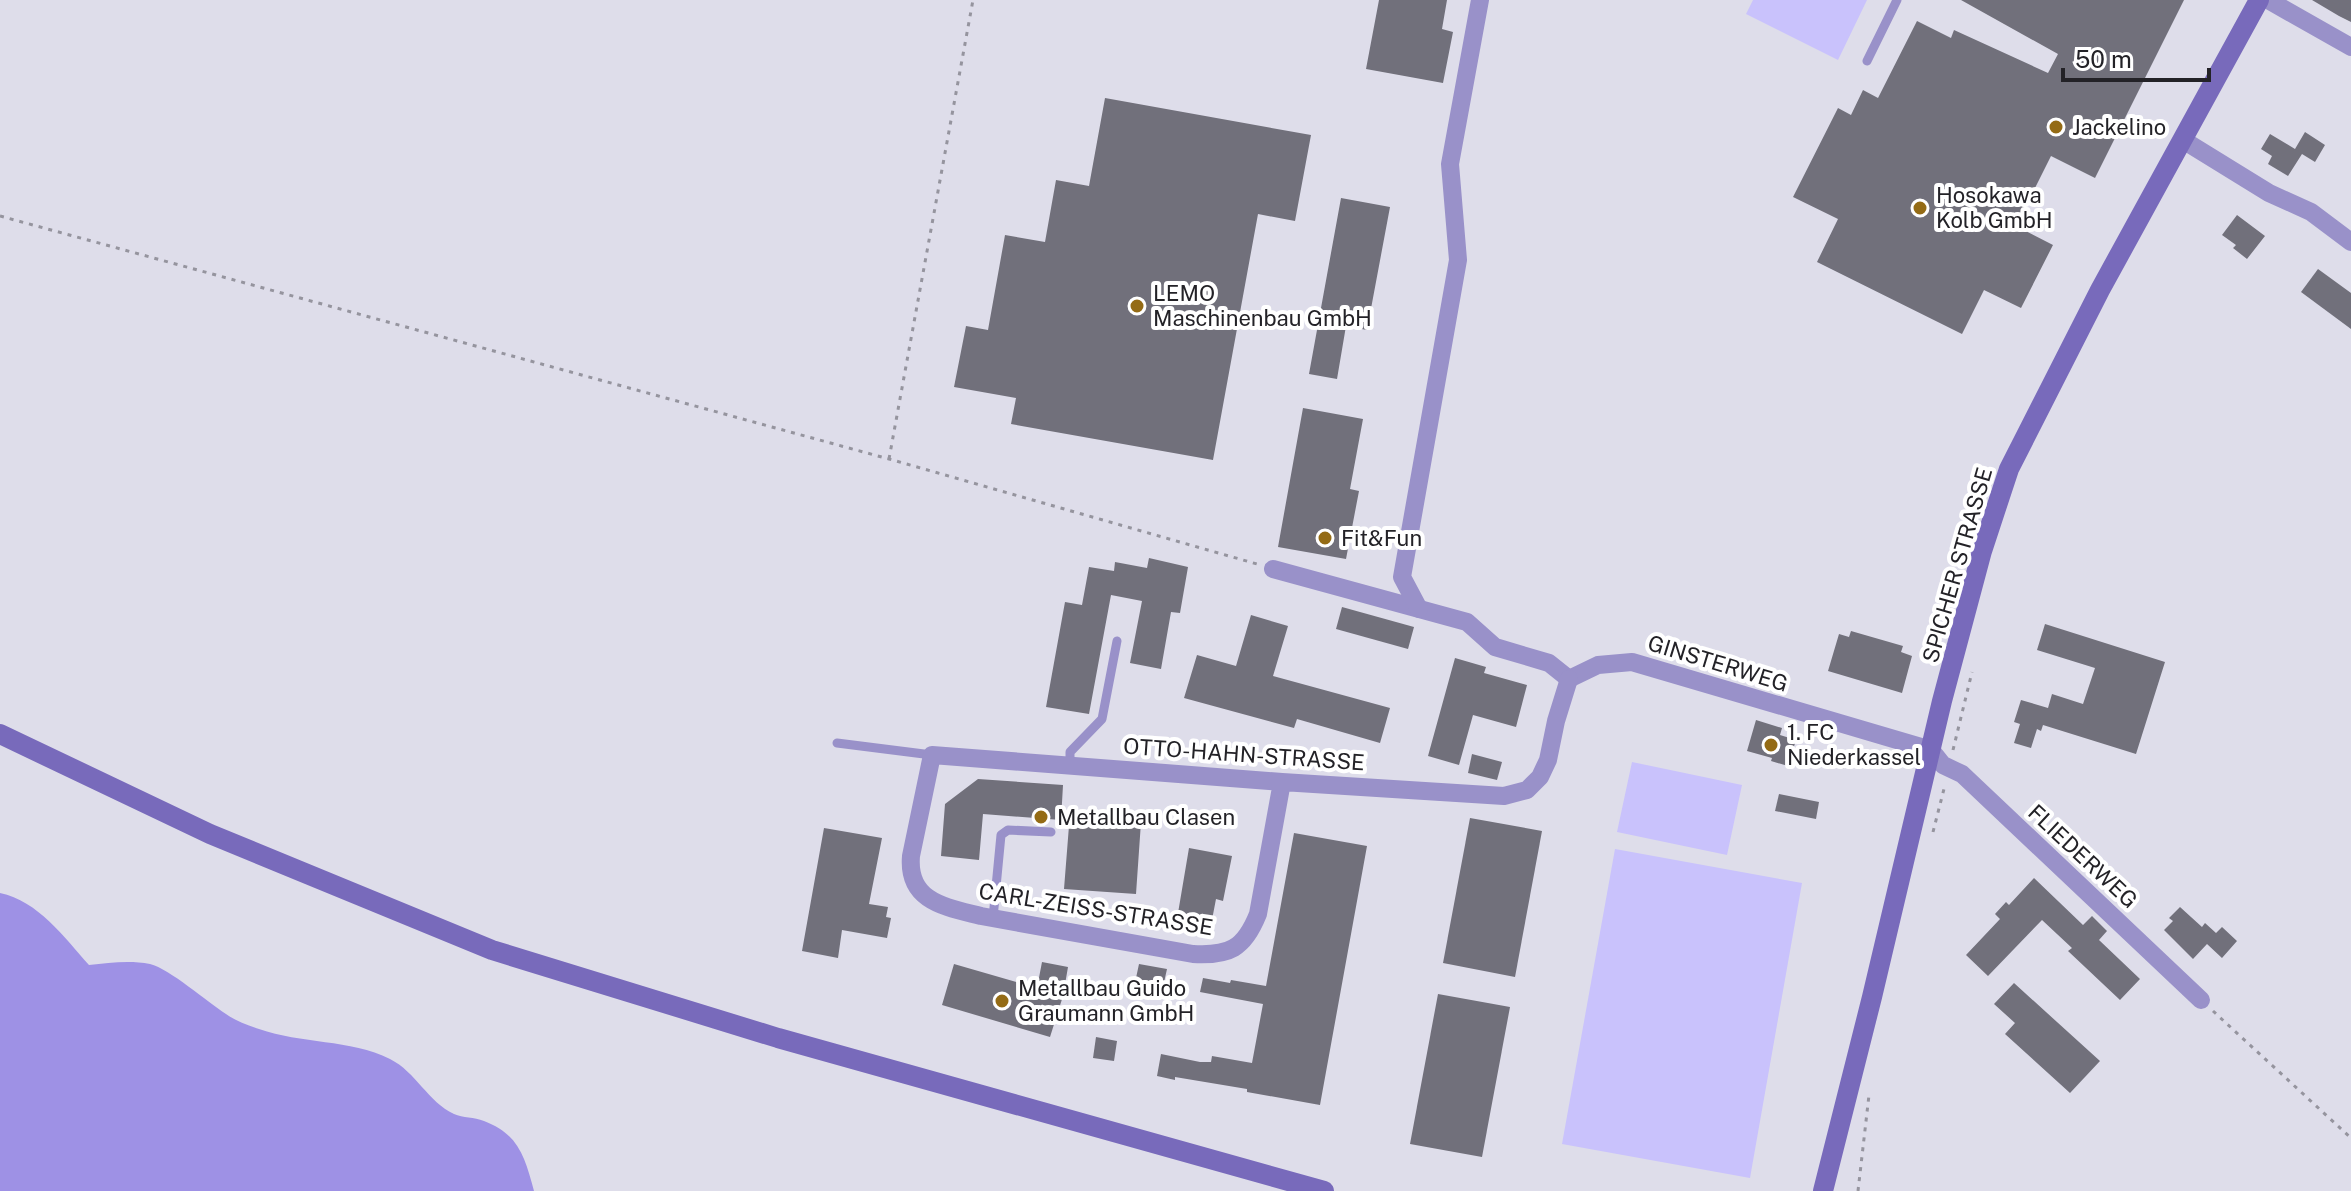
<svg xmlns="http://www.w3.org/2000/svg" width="2351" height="1191" font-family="'Public Sans',sans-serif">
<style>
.green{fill:#c9c2fc}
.water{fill:#9e91e5}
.building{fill:#71707b}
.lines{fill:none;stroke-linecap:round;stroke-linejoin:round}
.path{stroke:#95949e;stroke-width:3;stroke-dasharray:4 6;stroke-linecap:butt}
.lane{stroke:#9991c9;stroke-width:9}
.street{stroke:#9991c9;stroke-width:18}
.secondary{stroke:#786abb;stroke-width:20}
.poi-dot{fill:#946b15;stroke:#fff;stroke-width:3}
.labels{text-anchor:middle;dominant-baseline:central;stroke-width:8;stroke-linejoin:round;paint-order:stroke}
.poi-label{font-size:22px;fill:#232227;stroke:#fff;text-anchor:start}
.street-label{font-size:22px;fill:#232227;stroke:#fff}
</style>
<rect width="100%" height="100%" fill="#deddea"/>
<g class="green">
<polygon points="1753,0 1867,0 1838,60 1746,14"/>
<polygon points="1632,762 1742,785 1727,855 1617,832"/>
<polygon points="1615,849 1802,883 1750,1178 1562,1144"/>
</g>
<path class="water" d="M 0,893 C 38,901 64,937 89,965 C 109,963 129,960 150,964 C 170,969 207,1002 226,1014 C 235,1021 248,1025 259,1029 C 301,1044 350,1039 390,1059 C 416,1072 428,1102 454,1114 C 463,1118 474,1117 484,1121 C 519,1134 525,1158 534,1191 L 0,1191 Z"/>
<g class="building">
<polygon points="1379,0 1447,0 1442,29 1453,32 1443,83 1366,69"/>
<polygon points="1961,0 2184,0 2095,178 2051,156 2016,226 2053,245 2021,308 1984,290 1962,334 1817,262 1838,219 1793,197 1838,108 1851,115 1863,90 1878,98 1917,21 1951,38 1954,30 2048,73 2058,54"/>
<polygon points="2312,0 2351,0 2351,22 2339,16"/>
<polygon points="1105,98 1311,135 1295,221 1258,214 1213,460 1011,424 1016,398 954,387 966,326 988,330 1005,235 1045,242 1056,180 1089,186"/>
<polygon points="2305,132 2325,145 2315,162 2302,154 2288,176 2268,164 2272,156 2261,149 2270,134 2295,149"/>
<polygon points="1341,198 1390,207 1367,330 1346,326 1337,379 1309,374"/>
<polygon points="2237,215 2265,236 2247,259 2233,248 2236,245 2222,235"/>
<polygon points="2318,269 2351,293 2351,329 2301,292"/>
<polygon points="1303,408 1363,419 1350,489 1359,491 1346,559 1278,547"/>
<polygon points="1149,558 1188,567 1180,613 1171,612 1161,669 1130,663 1142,601 1111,595 1089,714 1046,707 1065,602 1082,605 1089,567 1114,571 1115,562 1147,568"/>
<polygon points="1342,607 1414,627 1408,649 1336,629"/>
<polygon points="1251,615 1288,626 1273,676 1390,708 1380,743 1297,719 1294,728 1184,698 1197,655 1236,666"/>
<polygon points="2045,624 2165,662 2136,754 2043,725 2041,731 2037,729 2031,748 2014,743 2020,724 2014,722 2021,700 2048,708 2052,694 2083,704 2095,668 2037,650"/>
<polygon points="1851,631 1903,646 1901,652 1912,656 1902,693 1828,671 1839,634 1849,637"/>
<polygon points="1455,658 1486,667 1484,673 1527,685 1516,727 1473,715 1459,765 1428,756"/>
<polygon points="1756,720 1782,728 1780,735 1796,740 1788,766 1771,761 1772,758 1747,751"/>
<polygon points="1472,754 1502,762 1497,780 1468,773"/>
<polygon points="978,779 1063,785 1061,820 983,814 979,860 941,856 945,804"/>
<polygon points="1779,794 1819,802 1816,819 1775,811"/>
<polygon points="1070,813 1092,814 1092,818 1141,822 1136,894 1064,889"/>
<polygon points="1470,818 1542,831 1515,977 1443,963"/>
<polygon points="824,828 882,838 869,904 888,907 886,917 891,918 887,938 842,930 838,958 802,951"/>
<polygon points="1294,833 1367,846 1320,1105 1247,1092 1247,1089 1175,1077 1175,1080 1157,1076 1161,1054 1200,1062 1211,1062 1212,1056 1252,1063 1263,1004 1200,992 1203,978 1230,983 1231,980 1266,986"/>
<polygon points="1189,848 1232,856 1223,901 1216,899 1211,925 1177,919"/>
<polygon points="2034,878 2083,925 2092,916 2107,931 2099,940 2140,979 2120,1000 2068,951 2072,948 2042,920 1988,976 1966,955 2000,919 1995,914 2006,902 2009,905"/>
<polygon points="2180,907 2202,927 2205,923 2216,933 2222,927 2237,941 2222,958 2207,944 2193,959 2164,930 2173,921 2169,918"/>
<polygon points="1042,962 1068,967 1063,996 1050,1037 942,1005 954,964 1037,988"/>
<polygon points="1139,964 1167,969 1161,996 1152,995 1147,999 1143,993 1133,992"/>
<polygon points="2014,983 2100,1061 2070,1093 2005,1034 2015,1023 1994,1004"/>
<polygon points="1438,994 1510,1007 1482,1157 1410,1144"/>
<polygon points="1096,1037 1117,1041 1114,1061 1093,1058"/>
</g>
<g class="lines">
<g class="path">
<polyline points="0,216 889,459 1257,564"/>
<polyline points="889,459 973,0"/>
<polyline points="1953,750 1972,672"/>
<polyline points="1793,751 1846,768"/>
<polyline points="1933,832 1945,785"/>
<polyline points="2213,1011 2351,1138"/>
<polyline points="1858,1191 1869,1095"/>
</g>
<g class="lane">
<polyline points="1867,61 1897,0"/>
<polyline points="837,743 932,755"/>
<polyline points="1070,765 1070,752 1102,719 1117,641"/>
<polyline points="993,918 1001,835 1008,830 1051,832"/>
</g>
<g class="street">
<polyline points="2268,0 2351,47"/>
<polyline points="2183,140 2269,193 2311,212 2351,242"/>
<polyline points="1273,569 1467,622 1495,647 1549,663 1569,679"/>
<polyline points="1419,609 1402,577 1458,260 1450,164 1480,0"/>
<polyline points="1569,679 1598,665 1632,662 1931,750 1943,765 1962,774 2201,1000"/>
<path d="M 1282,782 L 1258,914 C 1244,949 1229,956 1193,954 L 981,916 C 946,907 907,902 911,856 L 932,755 L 1282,782 L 1504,796 L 1527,790 L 1540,777 L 1548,760 L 1556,721 L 1569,679"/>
</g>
<g class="secondary">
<polyline points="0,734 210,834 492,950 778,1038 1324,1191"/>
<polyline points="1823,1191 1872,997 1942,701 1982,551 2009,469 2100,290 2259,0"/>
</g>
</g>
<g class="poi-dot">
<circle cx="2056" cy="127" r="8"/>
<circle cx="1920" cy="208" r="8"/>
<circle cx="1137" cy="306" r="8"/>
<circle cx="1325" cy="538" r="8"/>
<circle cx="1771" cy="745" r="8"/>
<circle cx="1041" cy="817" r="8"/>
<circle cx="1002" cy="1001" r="8"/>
</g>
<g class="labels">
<g class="poi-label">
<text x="2072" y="127">Jackelino</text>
<text x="1936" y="195">Hosokawa<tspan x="1936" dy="25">Kolb GmbH</tspan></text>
<text x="1153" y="293">LEMO<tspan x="1153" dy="25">Maschinenbau GmbH</tspan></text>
<text x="1341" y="538">Fit&amp;Fun</text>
<text x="1787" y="732">1. FC<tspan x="1787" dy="25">Niederkassel</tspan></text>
<text x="1057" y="817">Metallbau Clasen</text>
<text x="1018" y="988">Metallbau Guido<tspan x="1018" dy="25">Graumann GmbH</tspan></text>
</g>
<g class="street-label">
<text transform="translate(1957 565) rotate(-74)">SPICHER STRASSE</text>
<text transform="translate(1718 663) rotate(17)">GINSTERWEG</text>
<text transform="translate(1244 754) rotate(4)">OTTO-HAHN-STRASSE</text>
<text transform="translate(2083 856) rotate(43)">FLIEDERWEG</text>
<text transform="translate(1096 909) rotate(9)">CARL-ZEISS-STRASSE</text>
</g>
</g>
<path d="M2063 68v12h146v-12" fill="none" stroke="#232227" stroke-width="4"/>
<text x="2075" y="68" font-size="24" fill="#232227" stroke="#ffffff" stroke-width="6" paint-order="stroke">50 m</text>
</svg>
